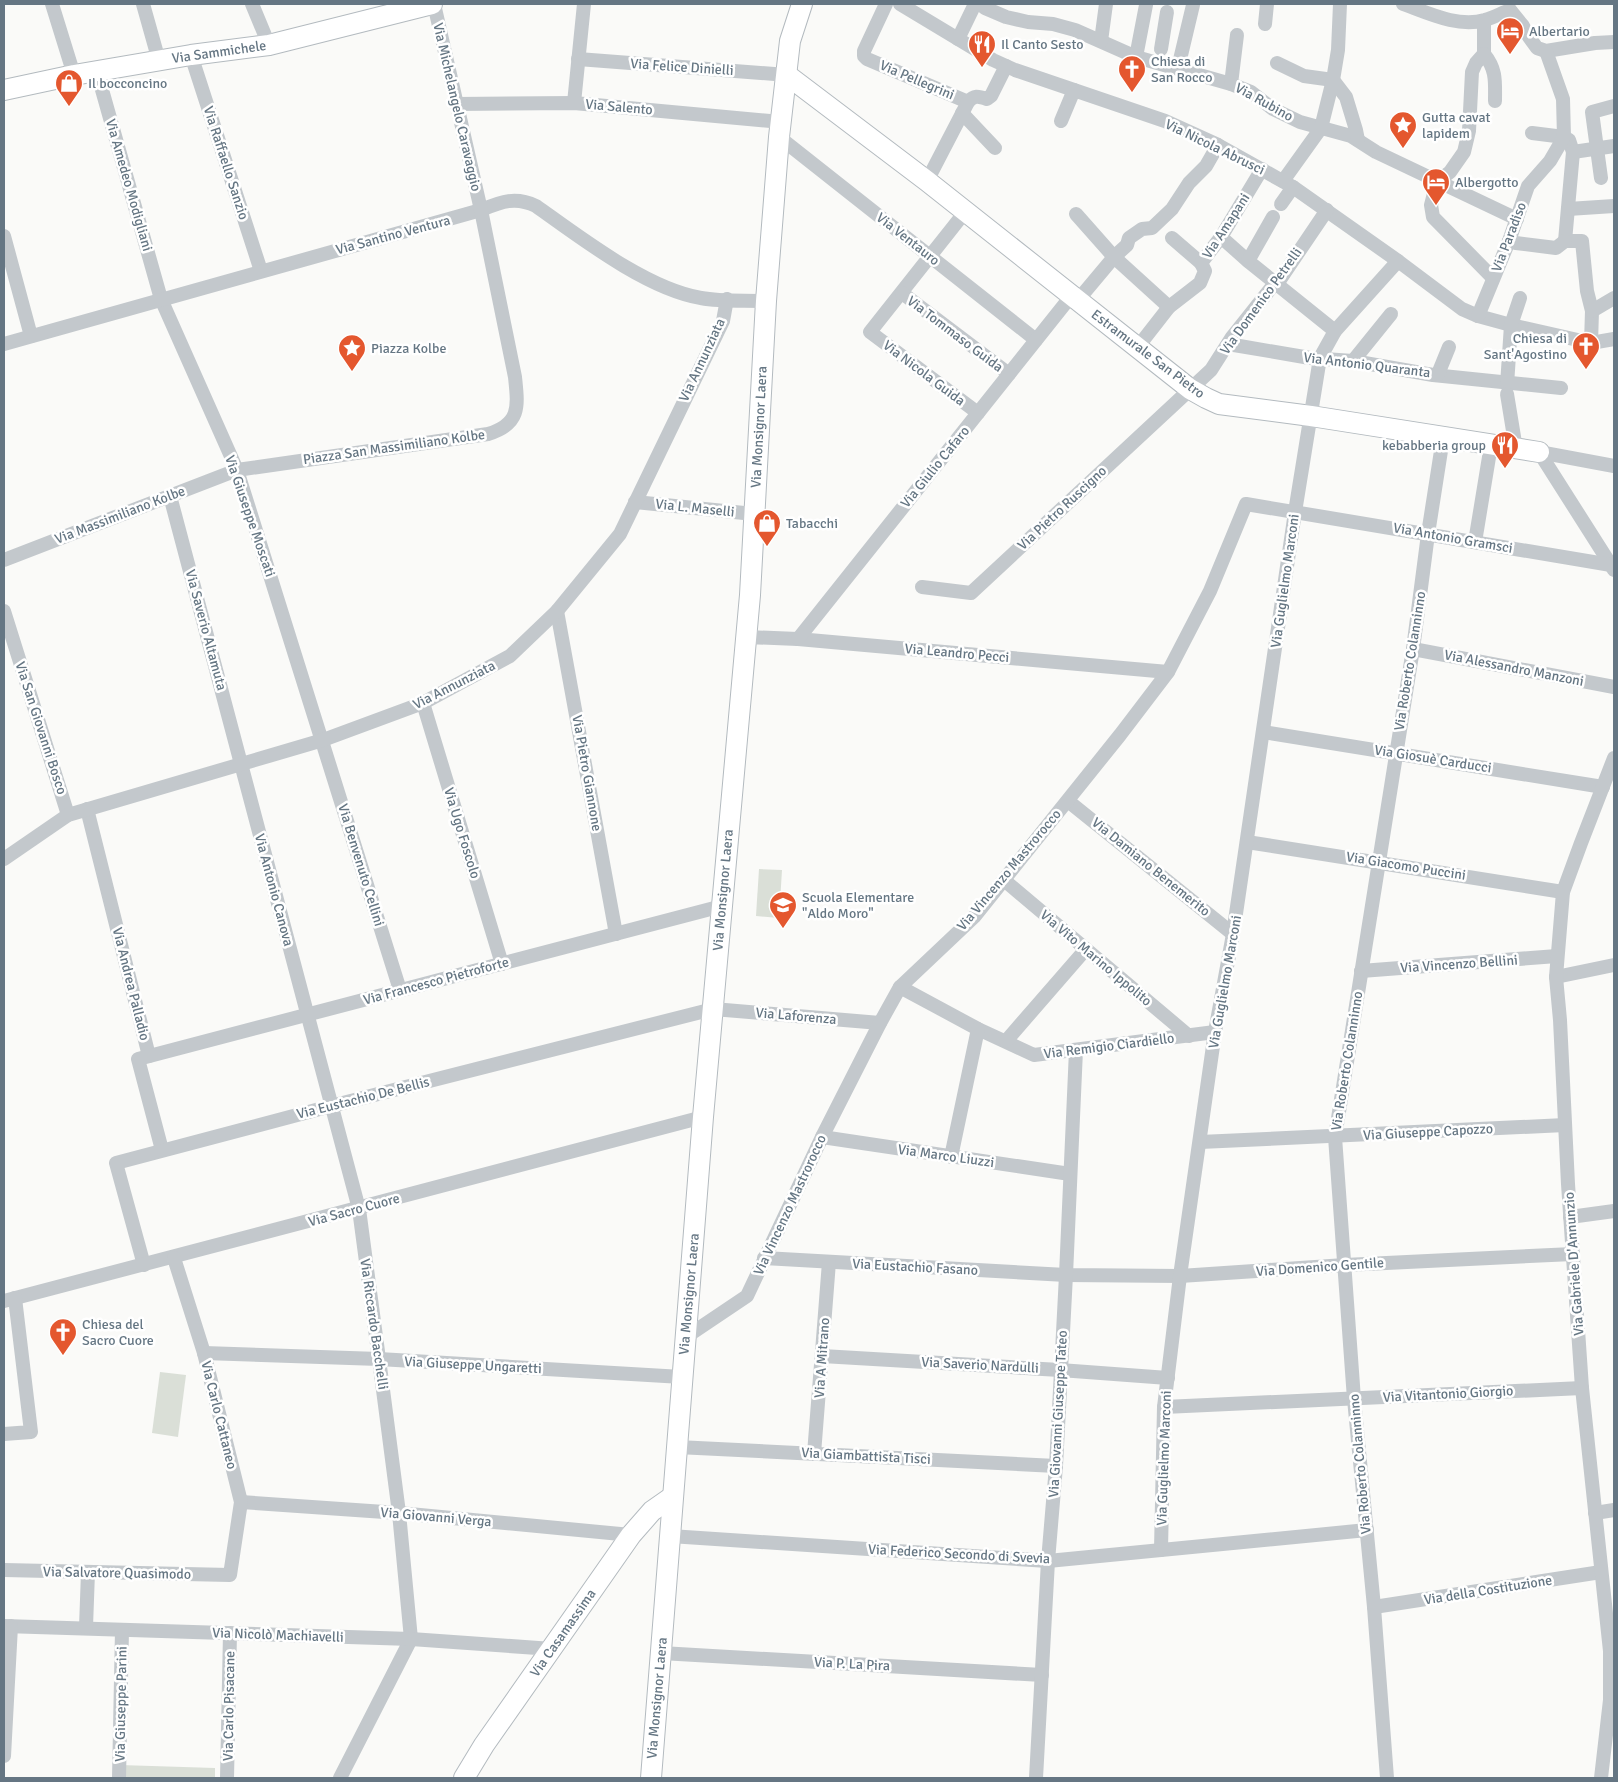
<svg xmlns="http://www.w3.org/2000/svg" width="1618" height="1782" font-family="Signika,sans-serif">
<style>
.green{fill:#dadfd7}
.lines{fill:none;stroke-linecap:round;stroke-linejoin:round}
.secondary-casing{stroke:#b3babf;stroke-width:22}
.street{stroke:#c3c8cc;stroke-width:14}
.secondary{stroke:#fff;stroke-width:20}
.labels{text-anchor:middle;dominant-baseline:central;stroke-width:5;stroke-linejoin:round;paint-order:stroke}
.poi-label{font-size:14px;fill:#657683;stroke:#fff;text-anchor:start}
.street-label{font-size:14px;fill:#657683;stroke:#fff}
</style>
<rect width="100%" height="100%" fill="#fafaf8"/>
<g class="green">
<polygon points="759,869 782,870 779,918 756,916"/>
<polygon points="160,1372 186,1375 178,1437 152,1433"/>
<polygon points="120,1765 215,1768 215,1778 119,1778"/>
</g>
<g class="lines">
<g class="secondary-casing">
<g id="secondary">
<polyline points="787,75 927,181 1190,389 1206,398 1219,404 1311,416 1539,452"/>
<polyline points="4,90 74,75 191,55 269,45 432,4"/>
<polyline points="464,1778 484,1745 631,1535 652,1511 672,1497"/>
<polyline points="651,1778 703,1117 750,595 766,301 779,137 790,41 802,4"/>
</g>
</g>
<g class="street">
<polyline points="52,4 74,75"/>
<polyline points="143,4 159,61"/>
<polyline points="252,4 269,45"/>
<polyline points="886,4 864,51 864,56 867,59 968,102"/>
<polyline points="900,4 993,60 1015,70 1165,121 1218,145 1293,187 1398,261 1462,309 1478,316 1511,325 1591,343 1614,339"/>
<polyline points="980,4 985,8 1006,17 1028,22 1053,24 1075,30 1136,57 1231,84 1251,92 1273,109 1300,122 1351,136 1376,152 1517,219"/>
<path d="M 1403,4 C 1428,13 1458,28 1485,20 C 1494,17 1502,13 1510,10"/>
<polyline points="1510,10 1523,26 1529,37 1537,48 1546,51 1595,43 1614,42"/>
<polyline points="1484,21 1484,54"/>
<polyline points="1265,24 1267,4"/>
<polyline points="958,39 975,4"/>
<polyline points="1101,41 1106,4"/>
<polyline points="1161,49 1167,12"/>
<path d="M 1484,54 C 1497,70 1495,82 1495,101"/>
<polyline points="191,55 261,271"/>
<polyline points="1136,57 1146,5"/>
<polyline points="578,59 787,75"/>
<polyline points="1277,63 1304,76 1333,80 1346,97 1356,130 1358,140"/>
<polyline points="1178,68 1193,5"/>
<polyline points="97,72 161,299 237,470 400,990"/>
<polyline points="1231,84 1237,35"/>
<polyline points="574,103 584,4"/>
<polyline points="456,104 574,103 781,122"/>
<polyline points="962,113 995,148"/>
<polyline points="1061,121 1074,90"/>
<polyline points="1532,133 1564,137 1569,140 1573,152 1565,241 1582,241 1587,291 1592,311 1591,343"/>
<polyline points="779,137 1036,340"/>
<polyline points="1573,152 1614,146"/>
<polyline points="1601,178 1592,112 1614,106"/>
<path d="M 927,181 L 968,102 C 974,95 978,96 987,99 L 991,96 L 1006,66"/>
<polyline points="1283,181 1321,128 1333,80 1338,50 1340,4"/>
<polyline points="1437,182 1450,172 1464,152 1469,131 1472,72 1476,63 1484,54"/>
<polyline points="1437,182 1431,205 1433,217 1493,278"/>
<polyline points="1281,204 1293,187"/>
<polyline points="1568,209 1614,206"/>
<polyline points="965,212 870,332 978,413"/>
<polyline points="1076,214 1114,257 1169,307"/>
<polyline points="4,236 31,336"/>
<polyline points="1221,237 1248,261 1335,331"/>
<polyline points="1172,238 1201,263"/>
<polyline points="1509,241 1516,243 1556,248 1565,241"/>
<polyline points="1248,261 1273,217"/>
<polyline points="902,293 1009,374"/>
<polyline points="1078,300 1114,257 1127,245 1129,238 1142,229 1152,228 1172,209 1189,183 1206,166 1218,145"/>
<polyline points="1592,311 1614,298"/>
<polyline points="1478,316 1509,241 1528,186 1550,161 1564,137 1563,99 1546,51"/>
<path d="M 4,344 L 481,210 C 501,202 515,196 536,206 C 581,238 647,289 701,298 C 722,302 745,300 766,301"/>
<polyline points="1228,344 1310,358 1353,361 1433,375 1561,388"/>
<polyline points="1137,348 1169,307 1200,283 1205,271 1201,263 1221,237 1262,169"/>
<polyline points="1353,361 1391,314"/>
<polyline points="1438,374 1449,347"/>
<polyline points="1507,385 1511,325 1520,298"/>
<polyline points="1507,394 1516,449"/>
<polyline points="1539,452 1614,570"/>
<polyline points="1539,452 1614,466"/>
<polyline points="170,496 359,1209 379,1359 399,1513 411,1639 340,1778"/>
<polyline points="635,502 754,514"/>
<polyline points="1475,542 1491,445"/>
<path d="M 4,560 L 237,470 L 488,434 C 521,424 518,406 515,377 L 481,210 L 434,4"/>
<polyline points="922,587 971,593 1211,370 1232,337 1271,288 1277,284 1327,210"/>
<polyline points="4,611 68,815"/>
<polyline points="557,611 616,934"/>
<polyline points="746,637 798,639 1168,672"/>
<polyline points="798,639 1072,295"/>
<polyline points="1413,649 1614,687"/>
<polyline points="423,703 502,964"/>
<polyline points="1263,732 1603,787"/>
<polyline points="1068,801 1233,934"/>
<polyline points="87,809 149,1056"/>
<polyline points="1247,842 1563,892"/>
<polyline points="4,859 68,815 323,740 423,703 510,656 557,611 620,534 723,321 727,299"/>
<polyline points="1004,880 1189,1036"/>
<polyline points="1361,971 1557,956"/>
<polyline points="1556,977 1614,965"/>
<polyline points="900,987 978,1029 1034,1055 1215,1032"/>
<polyline points="1006,1041 1086,949"/>
<polyline points="822,1137 1070,1174"/>
<polyline points="1200,1142 1565,1125"/>
<polyline points="162,1150 138,1059 722,906"/>
<polyline points="951,1157 978,1029"/>
<polyline points="1570,1217 1614,1211"/>
<polyline points="764,1258 1066,1275 1180,1276 1345,1265 1573,1254"/>
<polyline points="144,1265 116,1163 331,1106 713,1009 880,1023"/>
<polyline points="4,1301 703,1117"/>
<polyline points="686,1337 747,1296 822,1137 880,1023 900,987 974,917 1120,735 1168,672 1210,591 1246,504 1611,565"/>
<polyline points="204,1353 379,1359 682,1377"/>
<polyline points="822,1356 1060,1370 1168,1378"/>
<polyline points="1164,1407 1582,1388"/>
<polyline points="4,1434 31,1432 15,1298"/>
<polyline points="677,1447 1056,1466"/>
<polyline points="814,1454 829,1262"/>
<polyline points="241,1502 399,1513 631,1535"/>
<polyline points="1595,1513 1614,1510"/>
<polyline points="670,1536 1048,1561 1367,1530"/>
<polyline points="1161,1550 1164,1407 1180,1276 1215,1032 1233,934 1295,512 1320,358 1335,331 1398,261"/>
<polyline points="4,1570 230,1575 241,1502 204,1353 174,1258"/>
<polyline points="1374,1607 1601,1572"/>
<polyline points="4,1626 411,1639 552,1649"/>
<polyline points="86,1627 88,1572"/>
<polyline points="661,1653 1042,1675"/>
<polyline points="4,1756 11,1626"/>
<polyline points="119,1778 122,1630"/>
<polyline points="227,1778 230,1633"/>
<polyline points="1036,1778 1048,1561 1056,1466 1066,1275 1076,1050"/>
<polyline points="1387,1778 1374,1607 1354,1399 1335,1137 1413,649 1428,534 1443,438"/>
<polyline points="1601,1778 1610,1700 1610,1651 1582,1388 1568,1184 1560,1020 1556,977 1563,892 1581,843 1614,758"/>
</g>
<use href="#secondary" class="secondary"/>
</g>
<defs>
<g id="hotel-pin" transform="scale(1.4375)"><path d="M0 17L-7.5 6A9.5 9.5 0 1 1 7.5 6Z" fill="#e4572e" stroke="#fff"/><path d="M-6-4.5h1.5V1H6V5H4.5V3h-9V5H-6ZM-4 0a1.8 1.8 0 1 1 3.6 0ZM.5 0V-2.5h3Q6-2.5 6 0Z" fill="#fff"/></g>
<g id="restaurant-pin" transform="scale(1.4375)"><path d="M0 17L-7.5 6A9.5 9.5 0 1 1 7.5 6Z" fill="#e4572e" stroke="#fff"/><path d="M-5-6h1v4h1v-4h1v4h1v-4h1v5L-1.5 .5V6h-2V.5L-5-1ZM5-6V6H3V1.5H1.5Q1.5-4 5-6Z" fill="#fff"/></g>
<g id="church-pin" transform="scale(1.4375)"><path d="M0 17L-7.5 6A9.5 9.5 0 1 1 7.5 6Z" fill="#e4572e" stroke="#fff"/><path d="M-1.2-6h2.4v3.5h3.3v2.4h-3.3V6h-2.4V-.1h-3.3v-2.4h3.3Z" fill="#fff"/></g>
<g id="shop-pin" transform="scale(1.4375)"><path d="M0 17L-7.5 6A9.5 9.5 0 1 1 7.5 6Z" fill="#e4572e" stroke="#fff"/><path d="M-5-2.5h2.3a2.7 3.5 0 0 1 5.4 0H5L5.5 6h-11ZM-1.5-2.5h3a1.5 2.3 0 0 0-3 0Z" fill="#fff"/></g>
<g id="sight-pin" transform="scale(1.4375)"><path d="M0 17L-7.5 6A9.5 9.5 0 1 1 7.5 6Z" fill="#e4572e" stroke="#fff"/><path d="M0-6L1.8-2.2L6-1.7L2.9 1.2L3.7 5.4L0 3.3L-3.7 5.4L-2.9 1.2L-6-1.7L-1.8-2.2Z" fill="#fff"/></g>
<g id="school-pin" transform="scale(1.4375)"><path d="M0 17L-7.5 6A9.5 9.5 0 1 1 7.5 6Z" fill="#e4572e" stroke="#fff"/><path d="M0-5L7-2L0 1L-7-2ZM-4 1L0 2.5L4 1V4Q0 6-4 4Z" fill="#fff"/></g>
</defs>
<g fill-rule="evenodd">
<use href="#hotel-pin" x="1510" y="31"/>
<use href="#restaurant-pin" x="982" y="44"/>
<use href="#church-pin" x="1132" y="69"/>
<use href="#shop-pin" x="69" y="83"/>
<use href="#sight-pin" x="1403" y="125"/>
<use href="#hotel-pin" x="1436" y="182"/>
<use href="#church-pin" x="1586" y="346"/>
<use href="#sight-pin" x="352" y="348"/>
<use href="#restaurant-pin" x="1505" y="445"/>
<use href="#shop-pin" x="767" y="523"/>
<use href="#school-pin" x="783" y="905"/>
<use href="#church-pin" x="63" y="1332"/>
</g>
<g class="labels">
<g class="poi-label">
<text x="1529" y="31">Albertario</text>
<text x="1001" y="44">Il Canto Sesto</text>
<text x="1151" y="61">Chiesa di<tspan x="1151" dy="16">San Rocco</tspan></text>
<text x="88" y="83">Il bocconcino</text>
<text x="1422" y="117">Gutta cavat<tspan x="1422" dy="16">lapidem</tspan></text>
<text x="1455" y="182">Albergotto</text>
<text x="1567" y="338" text-anchor="end">Chiesa di<tspan x="1567" dy="16">Sant'Agostino</tspan></text>
<text x="371" y="348">Piazza Kolbe</text>
<text x="1486" y="445" text-anchor="end">kebabberia group</text>
<text x="786" y="523">Tabacchi</text>
<text x="802" y="897">Scuola Elementare<tspan x="802" dy="16">"Aldo Moro"</tspan></text>
<text x="82" y="1324">Chiesa del<tspan x="82" dy="16">Sacro Cuore</tspan></text>
</g>
<g class="street-label">
<text transform="translate(219 52) rotate(-8)">Via Sammichele</text>
<text transform="translate(682 67) rotate(4)">Via Felice Dinielli</text>
<text transform="translate(917 80) rotate(23)">Via Pellegrini</text>
<text transform="translate(1264 102) rotate(29)">Via Rubino</text>
<text transform="translate(457 107) rotate(77)">Via Michelangelo Caravaggio</text>
<text transform="translate(619 107) rotate(5)">Via Salento</text>
<text transform="translate(1215 147) rotate(26)">Via Nicola Abrusci</text>
<text transform="translate(226 163) rotate(72)">Via Raffaello Sanzio</text>
<text transform="translate(129 185) rotate(74)">Via Amedeo Modigliani</text>
<text transform="translate(1226 226) rotate(-57)">Via Amapani</text>
<text transform="translate(393 235) rotate(-15)">Via Santino Ventura</text>
<text transform="translate(1509 237) rotate(-69)">Via Paradiso</text>
<text transform="translate(908 239) rotate(38)">Via Ventauro</text>
<text transform="translate(1261 301) rotate(-54)">Via Domenico Petrelli</text>
<text transform="translate(955 334) rotate(37)">Via Tommaso Guida</text>
<text transform="translate(1148 354) rotate(37)">Estramurale San Pietro</text>
<text transform="translate(702 360) rotate(-65)">Via Annunziata</text>
<text transform="translate(1367 365) rotate(7)">Via Antonio Quaranta</text>
<text transform="translate(924 373) rotate(37)">Via Nicola Guida</text>
<text transform="translate(759 427) rotate(-87)">Via Monsignor Laera</text>
<text transform="translate(394 447) rotate(-8)">Piazza San Massimiliano Kolbe</text>
<text transform="translate(935 467) rotate(-51)">Via Giulio Cafaro</text>
<text transform="translate(695 508) rotate(6)">Via L. Maselli</text>
<text transform="translate(1062 508) rotate(-43)">Via Pietro Ruscigno</text>
<text transform="translate(120 515) rotate(-21)">Via Massimiliano Kolbe</text>
<text transform="translate(250 516) rotate(71)">Via Giuseppe Moscati</text>
<text transform="translate(1453 538) rotate(10)">Via Antonio Gramsci</text>
<text transform="translate(1285 581) rotate(-82)">Via Guglielmo Marconi</text>
<text transform="translate(206 630) rotate(75)">Via Saverio Altamuta</text>
<text transform="translate(957 653) rotate(5)">Via Leandro Pecci</text>
<text transform="translate(1410 661) rotate(-81)">Via Roberto Colanninno</text>
<text transform="translate(1514 668) rotate(11)">Via Alessandro Manzoni</text>
<text transform="translate(454 685) rotate(-27)">Via Annunziata</text>
<text transform="translate(41 728) rotate(72)">Via San Giovanni Bosco</text>
<text transform="translate(1433 759) rotate(9)">Via Giosuè Carducci</text>
<text transform="translate(587 773) rotate(80)">Via Pietro Giannone</text>
<text transform="translate(462 833) rotate(73)">Via Ugo Foscolo</text>
<text transform="translate(361 865) rotate(73)">Via Benvenuto Cellini</text>
<text transform="translate(1406 866) rotate(9)">Via Giacomo Puccini</text>
<text transform="translate(1151 867) rotate(39)">Via Damiano Benemerito</text>
<text transform="translate(1009 870) rotate(-50)">Via Vincenzo Mastrorocco</text>
<text transform="translate(274 890) rotate(75)">Via Antonio Canova</text>
<text transform="translate(723 890) rotate(-85)">Via Monsignor Laera</text>
<text transform="translate(1096 958) rotate(40)">Via Vito Marino Ippolito</text>
<text transform="translate(1459 964) rotate(-4)">Via Vincenzo Bellini</text>
<text transform="translate(436 981) rotate(-15)">Via Francesco Pietroforte</text>
<text transform="translate(1225 982) rotate(-80)">Via Guglielmo Marconi</text>
<text transform="translate(131 984) rotate(76)">Via Andrea Palladio</text>
<text transform="translate(796 1016) rotate(5)">Via Laforenza</text>
<text transform="translate(1109 1046) rotate(-7)">Via Remigio Ciardiello</text>
<text transform="translate(1347 1061) rotate(-81)">Via Roberto Colanninno</text>
<text transform="translate(363 1098) rotate(-14)">Via Eustachio De Bellis</text>
<text transform="translate(1428 1132) rotate(-3)">Via Giuseppe Capozzo</text>
<text transform="translate(946 1156) rotate(8)">Via Marco Liuzzi</text>
<text transform="translate(790 1205) rotate(-65)">Via Vincenzo Mastrorocco</text>
<text transform="translate(354 1210) rotate(-15)">Via Sacro Cuore</text>
<text transform="translate(1574 1264) rotate(-94)">Via Gabriele D'Annunzio</text>
<text transform="translate(915 1267) rotate(3)">Via Eustachio Fasano</text>
<text transform="translate(1320 1267) rotate(-4)">Via Domenico Gentile</text>
<text transform="translate(689 1294) rotate(-85)">Via Monsignor Laera</text>
<text transform="translate(374 1324) rotate(82)">Via Riccardo Bacchelli</text>
<text transform="translate(822 1358) rotate(-86)">Via A Mitrano</text>
<text transform="translate(473 1365) rotate(3)">Via Giuseppe Ungaretti</text>
<text transform="translate(980 1365) rotate(3)">Via Saverio Nardulli</text>
<text transform="translate(1448 1394) rotate(-3)">Via Vitantonio Giorgio</text>
<text transform="translate(1058 1414) rotate(-87)">Via Giovanni Giuseppe Tateo</text>
<text transform="translate(219 1415) rotate(76)">Via Carlo Cattaneo</text>
<text transform="translate(866 1456) rotate(3)">Via Giambattista Tisci</text>
<text transform="translate(1164 1458) rotate(-88)">Via Guglielmo Marconi</text>
<text transform="translate(1360 1464) rotate(-95)">Via Roberto Colanninno</text>
<text transform="translate(436 1517) rotate(5)">Via Giovanni Verga</text>
<text transform="translate(959 1554) rotate(3)">Via Federico Secondo di Svevia</text>
<text transform="translate(117 1573) rotate(1)">Via Salvatore Quasimodo</text>
<text transform="translate(1488 1590) rotate(-9)">Via della Costituzione</text>
<text transform="translate(563 1633) rotate(-55)">Via Casamassima</text>
<text transform="translate(278 1635) rotate(2)">Via Nicolò Machiavelli</text>
<text transform="translate(852 1664) rotate(3)">Via P. La Pira</text>
<text transform="translate(657 1698) rotate(-85)">Via Monsignor Laera</text>
<text transform="translate(121 1704) rotate(-89)">Via Giuseppe Parini</text>
<text transform="translate(229 1706) rotate(-89)">Via Carlo Pisacane</text>
</g>
</g>
<rect width="1618" height="1782" fill="none" stroke="#657683" stroke-width="10"/>
</svg>
